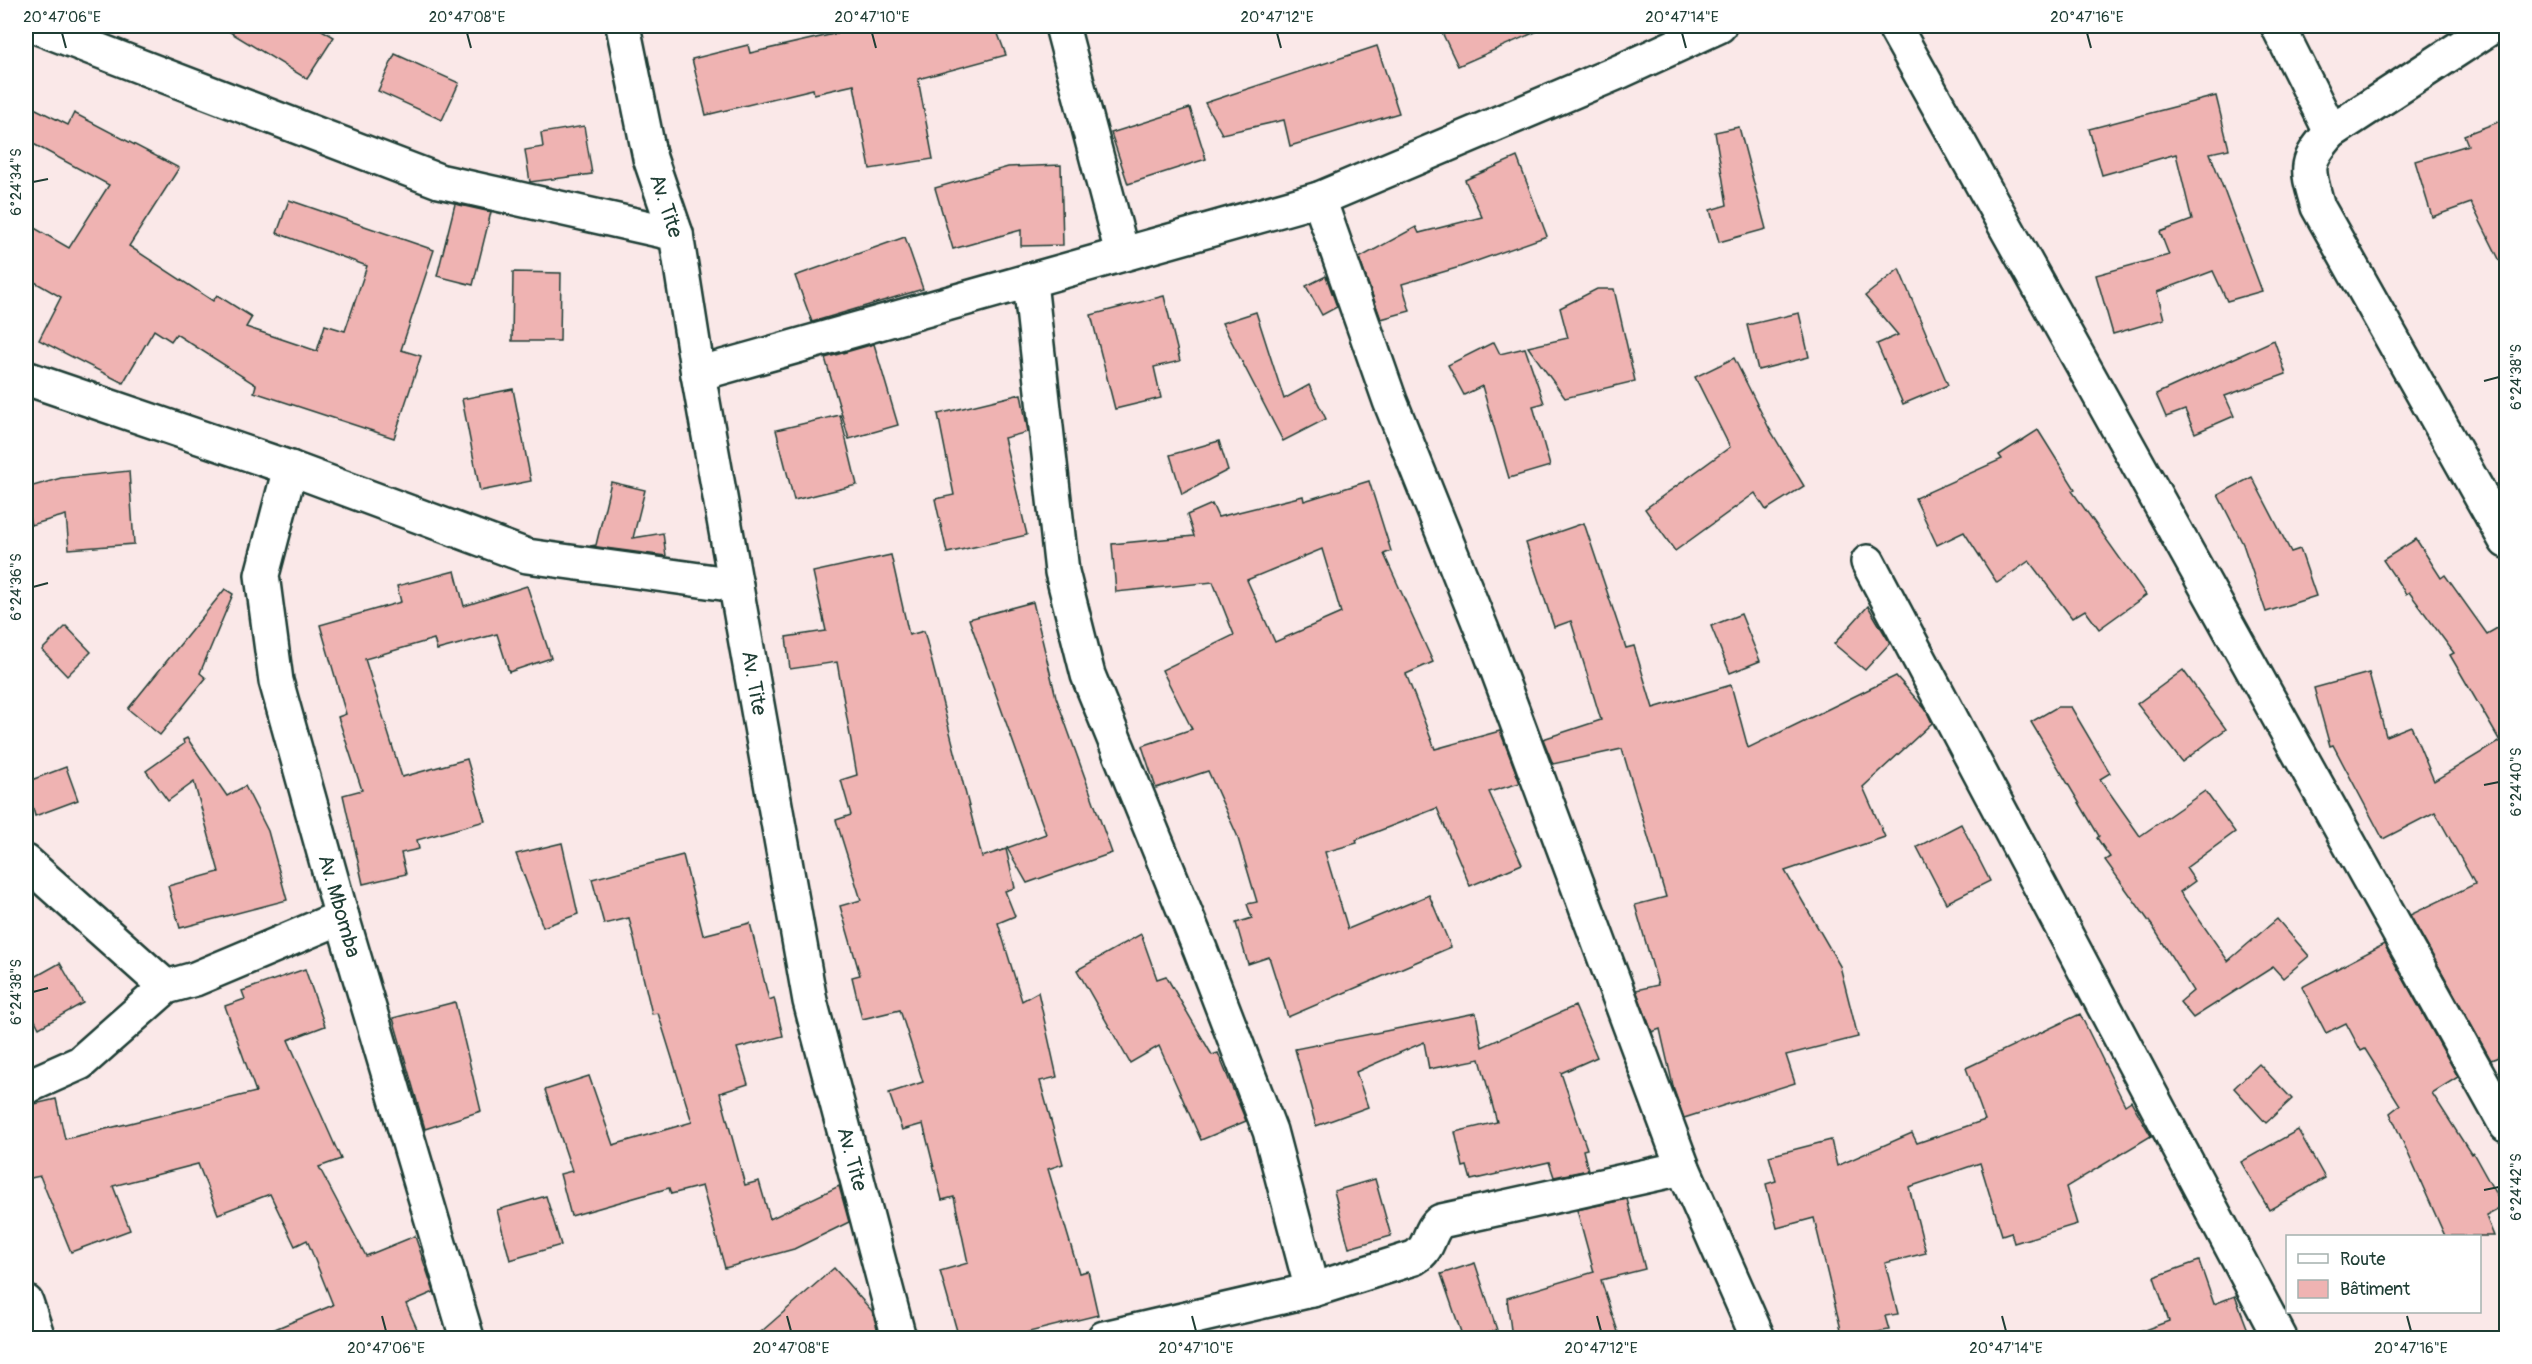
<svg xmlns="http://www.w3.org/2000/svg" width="2532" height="1364" font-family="Pangolin,sans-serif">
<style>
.building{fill:#efb3b2;stroke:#1f3d34;stroke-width:1.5;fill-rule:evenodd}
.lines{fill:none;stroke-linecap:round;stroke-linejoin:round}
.minor-casing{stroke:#1f3d34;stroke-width:38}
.minor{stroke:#fff;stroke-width:33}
.ticks{fill:none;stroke:#1f3d34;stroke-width:2}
.labels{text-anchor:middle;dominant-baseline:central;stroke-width:4.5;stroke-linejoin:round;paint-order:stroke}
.street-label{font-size:21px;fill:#1f3d34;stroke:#fff}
.neatline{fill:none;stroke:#1f3d34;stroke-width:2}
.ticks-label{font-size:15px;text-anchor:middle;fill:#1f3d34}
</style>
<rect width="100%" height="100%" fill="#fae8e8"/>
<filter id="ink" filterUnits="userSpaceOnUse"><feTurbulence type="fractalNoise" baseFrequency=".0167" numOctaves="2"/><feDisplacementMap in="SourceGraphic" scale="12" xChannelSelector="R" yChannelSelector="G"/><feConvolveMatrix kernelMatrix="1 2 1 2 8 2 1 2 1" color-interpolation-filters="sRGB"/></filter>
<g filter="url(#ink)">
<g class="building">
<polygon points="220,26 315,26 334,37 307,79"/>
<polygon points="869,26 995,26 1006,55 918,79 933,159 870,169 854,85 814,94 813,89 706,115 692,59 748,45 750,53"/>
<polygon points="1439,26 1549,26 1458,66"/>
<polygon points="1377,46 1399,113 1290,146 1284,120 1222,134 1205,103"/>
<polygon points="395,54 459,83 442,120 378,91"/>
<polygon points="2216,96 2229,149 2210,153 2262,291 2227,301 2213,271 2157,292 2164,319 2113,334 2096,275 2169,255 2160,232 2192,220 2176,154 2102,175 2089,129"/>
<polygon points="26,104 68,125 74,113 179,168 129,246 213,301 217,295 252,317 246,327 317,351 325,325 345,331 367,266 277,233 289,200 434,250 401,350 421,356 394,438 254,392 256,385 176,334 171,341 154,330 123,383 39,340 61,297 26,277 26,223 69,248 109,185 26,140"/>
<polygon points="1190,108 1206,159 1128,184 1111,133"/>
<polygon points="2506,119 2506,273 2471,203 2432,217 2415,161 2468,145 2464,135"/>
<polygon points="584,126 592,174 530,182 525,150 543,147 541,133"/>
<polygon points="1739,127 1766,229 1719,242 1710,210 1727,205 1715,132"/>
<polygon points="1517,157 1547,236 1460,267 1402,284 1410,311 1381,319 1359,258 1416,227 1419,233 1482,217 1465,180"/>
<polygon points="1061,165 1063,245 1021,246 1021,230 953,249 935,188 1008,167"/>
<polygon points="455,204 491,212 473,285 437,276"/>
<polygon points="905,237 923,289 812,322 795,276"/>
<polygon points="1899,269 1948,385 1903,404 1877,344 1898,335 1865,296"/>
<polygon points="513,272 561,273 560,341 512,341"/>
<polygon points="1326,276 1337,307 1322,315 1306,286"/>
<polygon points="1597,289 1614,289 1635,381 1565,398 1528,347 1568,338 1560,308"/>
<polygon points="1164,296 1180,361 1154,367 1161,398 1115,409 1091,315"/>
<polygon points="1256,312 1284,399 1309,385 1326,419 1283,441 1222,323"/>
<polygon points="1799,313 1809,357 1758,370 1747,325"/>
<polygon points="2274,340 2286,374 2225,396 2234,416 2195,433 2185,410 2166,417 2156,394"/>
<polygon points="1494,342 1500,354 1525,348 1544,403 1533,406 1550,466 1509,478 1482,386 1464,395 1448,365"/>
<polygon points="874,344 898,425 849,439 825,358"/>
<polygon points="1734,358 1769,428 1804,486 1766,510 1755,493 1675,551 1645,509 1730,447 1695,377"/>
<polygon points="513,389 531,481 480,491 462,399"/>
<polygon points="1021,394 1028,432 1004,438 1027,535 947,553 935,499 954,495 938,414"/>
<polygon points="840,415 857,485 794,500 776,430"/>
<polygon points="2038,430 2075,489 2072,491 2146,595 2099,629 2085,610 2072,618 2029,561 1997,583 1964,532 1937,545 1915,498 2002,459 1999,455"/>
<polygon points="1219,441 1228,470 1182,494 1170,455"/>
<polygon points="129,471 134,544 69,549 66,515 31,525 26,504 26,488 61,478"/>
<polygon points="2252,477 2291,552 2300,549 2316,596 2266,612 2243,544 2218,495"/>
<path d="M 1369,481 L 1391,551 L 1384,554 L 1433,662 L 1406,674 L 1435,749 L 1500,731 L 1520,783 L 1489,792 L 1522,864 L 1470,886 L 1437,808 L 1356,840 L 1357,843 L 1325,852 L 1348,929 L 1429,895 L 1451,947 L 1288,1017 L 1269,957 L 1248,964 L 1236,923 L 1252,918 L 1247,904 L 1257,902 L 1237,835 L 1208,771 L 1156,788 L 1142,746 L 1192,729 L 1162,670 L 1234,635 L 1213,582 L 1116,592 L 1112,544 L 1194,536 L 1187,515 L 1212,504 L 1218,517 L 1303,496 L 1304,501 ZM 1322,549 L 1341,613 L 1275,642 L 1247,580 Z"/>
<polygon points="611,482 645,490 633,538 663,533 666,556 590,546 596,545"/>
<polygon points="1584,523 1626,648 1634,646 1653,708 1731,685 1748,748 1896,676 1926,710 1932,723 1863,787 1885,837 1785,871 1840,966 1858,1037 1786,1055 1795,1083 1684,1118 1674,1090 1660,1029 1652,1032 1636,990 1658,985 1635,905 1666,897 1622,749 1553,764 1543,739 1601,720 1571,621 1554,627 1526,543"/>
<polygon points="2416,539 2441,578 2445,575 2487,634 2506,623 2506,1054 2491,1060 2410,915 2475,884 2435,812 2383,839 2333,745 2330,746 2314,688 2369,673 2386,736 2411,726 2434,781 2500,741 2450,655 2454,653 2409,592 2406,594 2383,560"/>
<polygon points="891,555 909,635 924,631 982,857 1006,849 1015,888 1005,891 1015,916 998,923 1022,1001 1038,992 1057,1077 1040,1081 1063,1164 1048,1169 1079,1273 1088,1271 1098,1315 1005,1338 959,1338 940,1271 968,1263 954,1197 942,1200 923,1124 902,1130 889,1093 923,1082 900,1010 862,1019 852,977 860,975 840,906 861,900 836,820 851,815 841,780 857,775 837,662 790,669 786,637 826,631 813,572"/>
<polygon points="455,571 464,606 527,586 551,658 509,672 497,634 437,650 434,639 365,659 402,777 467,759 485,821 417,840 419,849 401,853 406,874 363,884 343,795 362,790 338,717 346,714 320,625 401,602 397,586"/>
<polygon points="225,589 233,594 200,673 206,678 160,735 128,709"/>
<polygon points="1033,602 1056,697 1112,853 1027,883 1007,848 1046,834 969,619"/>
<polygon points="1868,606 1890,643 1865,670 1834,644"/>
<polygon points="1741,614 1760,661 1730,673 1711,626"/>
<polygon points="66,626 91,652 67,676 42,650"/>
<polygon points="2183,670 2226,729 2182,762 2137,704"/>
<polygon points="2057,707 2071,707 2110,773 2100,779 2140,836 2205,791 2235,832 2186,868 2195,881 2180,892 2228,961 2277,919 2309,956 2283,978 2273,967 2193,1018 2180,1002 2193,991 2153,927 2105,860 2110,857 2097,838 2099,836 2031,722"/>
<polygon points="187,738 227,796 245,786 268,831 287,900 180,928 168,886 219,872 194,782 168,801 146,771 184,744 183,740"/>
<polygon points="66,767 78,800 35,816 26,782"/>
<polygon points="1961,824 1990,881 1946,903 1917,847"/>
<polygon points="562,843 578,914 543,927 516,854"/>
<polygon points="683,855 703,935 750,923 769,1000 774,998 783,1036 737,1048 748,1084 720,1093 745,1185 759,1181 770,1219 839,1186 849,1222 794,1249 725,1268 702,1186 671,1194 669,1188 571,1216 560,1174 572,1171 545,1090 589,1076 613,1145 692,1122 658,1013 652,1014 629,918 604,924 592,879"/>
<polygon points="1141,934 1157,979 1166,976 1212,1055 1218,1053 1246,1121 1201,1140 1159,1046 1130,1063 1077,970"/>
<polygon points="2384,944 2458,1077 2432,1093 2471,1154 2473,1153 2503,1207 2486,1216 2494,1236 2445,1236 2390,1113 2400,1105 2365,1049 2361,1051 2346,1023 2326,1033 2302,987"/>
<polygon points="60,963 83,1003 39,1028 26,1003 26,982"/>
<polygon points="305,969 325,1026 288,1040 341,1159 319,1167 366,1256 415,1236 434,1292 406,1304 421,1338 253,1338 333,1305 307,1240 295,1246 270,1194 218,1214 198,1164 113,1186 130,1230 71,1252 40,1176 26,1179 26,1106 56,1099 65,1139 256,1092 225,1006 245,999 242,991"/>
<polygon points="455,1002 481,1111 425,1129 393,1018"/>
<polygon points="1575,1006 1597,1057 1561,1073 1587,1149 1583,1150 1588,1170 1554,1177 1549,1162 1471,1180 1467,1166 1463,1167 1455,1132 1497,1122 1480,1059 1429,1069 1424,1042 1356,1072 1368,1107 1316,1126 1295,1049 1476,1013 1482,1047"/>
<polygon points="2080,1014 2125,1105 2131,1101 2151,1136 2066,1187 2077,1224 2014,1243 2011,1232 2002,1235 1980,1163 1909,1187 1926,1253 1885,1263 1898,1314 1885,1316 1889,1330 1843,1338 1814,1218 1777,1228 1766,1184 1776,1181 1769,1156 1831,1140 1837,1166 1912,1133 1917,1143 1985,1120 1966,1068"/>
<polygon points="2259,1064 2292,1099 2266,1123 2234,1088"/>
<polygon points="2298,1130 2325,1178 2269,1210 2241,1162"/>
<polygon points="1375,1179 1391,1236 1349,1248 1334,1191"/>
<polygon points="546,1196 561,1245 510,1260 497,1210"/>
<polygon points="1627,1199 1645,1269 1601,1280 1620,1338 1512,1338 1507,1298 1594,1272 1577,1210"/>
<polygon points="2199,1261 2214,1304 2235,1296 2251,1338 2132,1338 2131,1335 2169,1321 2154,1277"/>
<polygon points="1475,1263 1497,1330 1473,1338 1463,1338 1441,1274"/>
<polygon points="834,1268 872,1311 880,1338 754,1338"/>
</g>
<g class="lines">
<g class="minor-casing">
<g id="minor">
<polyline points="35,26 439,181 676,234"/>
<polyline points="623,26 650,158 676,234 698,374 810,1001 899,1338"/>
<polyline points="1062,26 1122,253"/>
<polyline points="1894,26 2506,1125"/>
<polyline points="2278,26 2331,132"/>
<path d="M 2493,26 L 2331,132 C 2303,164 2307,168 2318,207 L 2506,541"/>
<polyline points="1319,199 1390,401 1490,650 1683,1168 1758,1338"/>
<polyline points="1030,282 1062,572 1088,675 1200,949 1270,1131 1312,1290"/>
<polyline points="698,374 1319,199 1621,71 1719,26"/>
<polyline points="26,378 290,468 527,556 736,585"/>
<polyline points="290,468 262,575 276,681 342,917 467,1338"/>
<polyline points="1868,562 2280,1338"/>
<polyline points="26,862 166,987"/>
<polyline points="26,1087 80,1063 166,987 195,979 342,917"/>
<polyline points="26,1302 38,1338"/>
<path d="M 1104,1338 L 1312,1290 L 1414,1258 C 1432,1248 1427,1231 1441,1221 L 1683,1168"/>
</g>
</g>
<use href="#minor" class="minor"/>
</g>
</g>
<path class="ticks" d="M 62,33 L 66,48M 467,33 L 471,48M 872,33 L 876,48M 1277,33 L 1281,48M 1682,33 L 1686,48M 2087,33 L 2091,48M 33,182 L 48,179M 2484,381 L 2499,377M 33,587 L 48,583M 2484,785 L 2499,782M 33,992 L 48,988M 2484,1190 L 2499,1187M 382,1316 L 386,1331M 787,1316 L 791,1331M 1192,1316 L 1196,1331M 1597,1316 L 1601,1331M 2002,1316 L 2006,1331M 2407,1316 L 2411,1331"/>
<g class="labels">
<g class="street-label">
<text transform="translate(666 206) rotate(72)">Av. Tite</text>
<text transform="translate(754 683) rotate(80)">Av. Tite</text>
<text transform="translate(339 906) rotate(74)">Av. Mbomba</text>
<text transform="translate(852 1159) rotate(75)">Av. Tite</text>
</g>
</g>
<rect width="2532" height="1364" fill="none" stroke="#fff" stroke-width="66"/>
<rect x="2286" y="1235" width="195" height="78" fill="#ffffff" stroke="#a5b1ae" stroke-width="1.5"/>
<rect x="2298" y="1254" width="30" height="9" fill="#ffffff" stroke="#a5b1ae" stroke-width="1.5"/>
<text x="2340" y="1265" font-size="18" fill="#1f3d34">Route</text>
<rect x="2298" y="1280" width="30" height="18" fill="#efb3b2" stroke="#a5b1ae" stroke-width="1.5"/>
<text x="2340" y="1295" font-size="18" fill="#1f3d34">Bâtiment</text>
<rect x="33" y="33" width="2466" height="1298" class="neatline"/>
<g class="ticks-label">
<text x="62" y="22">20°47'06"E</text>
<text x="467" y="22">20°47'08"E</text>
<text x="872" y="22">20°47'10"E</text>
<text x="1277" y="22">20°47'12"E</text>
<text x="1682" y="22">20°47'14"E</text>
<text x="2087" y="22">20°47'16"E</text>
<text transform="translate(16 182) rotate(-90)" y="5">6°24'34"S</text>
<text transform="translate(2516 377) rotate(-90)" y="5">6°24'38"S</text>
<text transform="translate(16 587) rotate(-90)" y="5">6°24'36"S</text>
<text transform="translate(2516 782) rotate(-90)" y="5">6°24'40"S</text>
<text transform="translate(16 992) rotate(-90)" y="5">6°24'38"S</text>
<text transform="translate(2516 1187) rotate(-90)" y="5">6°24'42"S</text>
<text x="386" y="1353">20°47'06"E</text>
<text x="791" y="1353">20°47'08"E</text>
<text x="1196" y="1353">20°47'10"E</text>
<text x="1601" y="1353">20°47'12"E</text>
<text x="2006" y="1353">20°47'14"E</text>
<text x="2411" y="1353">20°47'16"E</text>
</g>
</svg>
